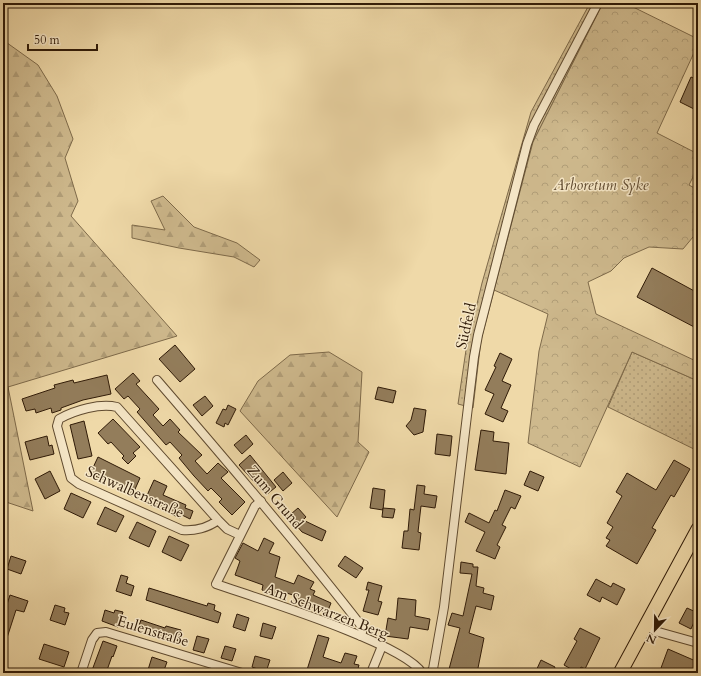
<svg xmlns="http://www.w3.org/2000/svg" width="701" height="676" font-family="Cardo,serif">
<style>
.grass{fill:url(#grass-dots);stroke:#7e6a4a}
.forest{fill:url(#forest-firs);stroke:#7e6a4a}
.park{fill:url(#park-crowns);stroke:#7e6a4a}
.building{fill:#937d5b;stroke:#2f1a07}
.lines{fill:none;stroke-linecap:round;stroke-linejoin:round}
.street-casing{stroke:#5f4a2f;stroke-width:10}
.primary-casing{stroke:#2f1a07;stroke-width:15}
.street{stroke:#f5e6c6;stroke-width:8}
.primary{stroke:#efd9a8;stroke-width:13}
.labels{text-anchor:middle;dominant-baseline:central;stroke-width:3;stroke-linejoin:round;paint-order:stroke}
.park-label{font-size:15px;font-style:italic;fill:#5f4a2f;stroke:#f5e6c6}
.street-label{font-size:15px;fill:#2f1a07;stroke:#f5e6c6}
</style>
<defs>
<pattern id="grass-dots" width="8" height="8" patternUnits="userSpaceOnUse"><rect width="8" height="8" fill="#ceb98d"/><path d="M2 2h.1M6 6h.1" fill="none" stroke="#b19e78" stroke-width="1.8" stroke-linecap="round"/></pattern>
<pattern id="forest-firs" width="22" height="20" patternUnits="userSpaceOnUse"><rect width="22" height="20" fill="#ceb98d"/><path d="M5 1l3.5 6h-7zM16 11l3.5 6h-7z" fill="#b19e78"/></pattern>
<pattern id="park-crowns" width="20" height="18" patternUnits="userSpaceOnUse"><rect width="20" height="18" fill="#ceb98d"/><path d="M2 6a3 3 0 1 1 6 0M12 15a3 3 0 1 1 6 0" fill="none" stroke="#b19e78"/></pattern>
</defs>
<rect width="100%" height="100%" fill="#efd9a8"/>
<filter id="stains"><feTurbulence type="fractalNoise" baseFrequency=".005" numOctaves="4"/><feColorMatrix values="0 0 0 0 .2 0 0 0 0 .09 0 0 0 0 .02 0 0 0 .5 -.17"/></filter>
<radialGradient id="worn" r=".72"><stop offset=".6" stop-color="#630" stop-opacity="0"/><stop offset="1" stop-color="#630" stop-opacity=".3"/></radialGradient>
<g class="grass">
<polygon points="590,3 603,3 533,142 481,340 473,408 458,404 466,350 482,283 531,112"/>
<polygon points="632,352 698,381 698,451 608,407"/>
</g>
<g class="forest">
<polygon points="3,40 38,65 57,96 73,139 65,158 78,201 71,216 177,336 8,387 33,511 3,501"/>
<polygon points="163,196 194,227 237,243 260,260 254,267 234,257 179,248 132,238 132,225 165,230 151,201"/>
<polygon points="329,352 362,372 358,442 369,452 337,517 240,411 258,381 290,355"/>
</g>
<polygon class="park" points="603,3 625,3 698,39 698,44 657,133 698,154 698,167 689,185 698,190 698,231 683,249 649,247 624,258 611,271 588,282 596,314 698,362 698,381 632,352 580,467 528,443 539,351 548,314 494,290 533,142"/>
<g class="building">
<polygon points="691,77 698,80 698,111 680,102"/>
<polygon points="652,268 698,293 698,329 637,297"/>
<polygon points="175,345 195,369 180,382 159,359"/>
<polygon points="500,353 512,359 502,381 511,385 501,408 508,411 503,422 485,414 494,394 485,390 496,367 494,366"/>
<polygon points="133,373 140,381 136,384 159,409 153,415 163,426 170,419 180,430 178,432 202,455 195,461 207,474 218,463 228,472 221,478 245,502 232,515 219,502 222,499 211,488 208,491 194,476 179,458 182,455 170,442 166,445 137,412 140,409 128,396 124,399 115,389"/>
<polygon points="107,375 111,394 83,400 61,408 61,410 52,413 51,408 36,413 35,409 26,411 22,399 55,388 54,385 73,380 74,383"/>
<polygon points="378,387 396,391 393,403 375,399"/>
<polygon points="205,396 213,406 202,416 193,405"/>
<polygon points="228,405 236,409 228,425 225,423 224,427 216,423 223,409 226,410"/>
<polygon points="414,408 426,410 423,432 414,435 406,426 411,420"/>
<polygon points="113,419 140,447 133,453 136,456 128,464 122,458 124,456 111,442 108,444 98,433"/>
<polygon points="84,421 92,456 78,459 70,425"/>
<polygon points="481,430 494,432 493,441 509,443 506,474 475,470"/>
<polygon points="437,434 452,436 450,456 435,454"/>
<polygon points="246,435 253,444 242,454 234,445"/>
<polygon points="47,436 49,446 52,445 54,454 30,460 25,442"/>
<polygon points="250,455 276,487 266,495 239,465"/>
<polygon points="98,457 140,478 132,496 122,491 124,487 105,478 104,480 90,474"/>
<polygon points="674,460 690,469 674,497 671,495 652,528 656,530 637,564 606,546 610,540 606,538 613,527 607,523 622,496 616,492 627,473 656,490"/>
<polygon points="50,471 60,491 45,499 35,479"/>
<polygon points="530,471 544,477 538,491 524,485"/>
<polygon points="283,472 292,483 283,491 274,480"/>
<polygon points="154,480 167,486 163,495 186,505 185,508 193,511 190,519 182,515 180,518 144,502"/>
<polygon points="417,485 425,486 424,494 437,496 435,508 421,506 418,532 421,533 419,550 402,548 404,531 408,531 410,509 414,510"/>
<polygon points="373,488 385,490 383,510 370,508"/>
<polygon points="505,490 521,496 515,509 511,507 502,525 506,527 497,545 500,547 495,559 476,551 485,532 465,522 469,513 489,523 495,510 497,511"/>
<polygon points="71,493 91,502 83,518 64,509"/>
<polygon points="105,507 124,516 116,532 97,524"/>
<polygon points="298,508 306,517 303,520 326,531 322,541 302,532 283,510 291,514"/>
<polygon points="383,508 395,509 393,518 382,517"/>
<polygon points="137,522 156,531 149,547 129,538"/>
<polygon points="169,536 189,545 181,561 162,552"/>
<polygon points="264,538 274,543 269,553 280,557 275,577 294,584 298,575 314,582 310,589 315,591 313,595 331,603 327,613 294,600 296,596 277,590 275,595 262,590 263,585 235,575 240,561 235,558 243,543 258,551"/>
<polygon points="11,556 26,561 21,574 7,569"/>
<polygon points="345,556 363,568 356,578 338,566"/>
<polygon points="461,562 473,564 473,567 478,567 476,586 484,588 483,593 494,596 491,610 476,606 469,633 484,638 477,673 448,673 460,628 448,625 452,613 463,616 472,574 460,573"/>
<polygon points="121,575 128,577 126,583 134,586 131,596 116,591"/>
<polygon points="596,579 611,587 613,583 625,589 617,605 602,597 600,602 587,595"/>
<polygon points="368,582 382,586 378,601 382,602 378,615 363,611 369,590 366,590"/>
<polygon points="149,588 207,606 208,603 215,605 214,610 221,613 218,623 146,600"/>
<polygon points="10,595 28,601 24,612 16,610 5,644 3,644 3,617"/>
<polygon points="398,598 416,600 415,616 430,619 428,630 410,627 408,639 385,636 388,618 396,620"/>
<polygon points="55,605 65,608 64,612 69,613 65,625 50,620"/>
<polygon points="687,608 698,613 691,629 679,623"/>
<polygon points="105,610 114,613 115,610 123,612 118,627 102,621"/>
<polygon points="237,614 249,618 245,631 233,627"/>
<polygon points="141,620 165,628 166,626 181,630 177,643 137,631"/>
<polygon points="263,623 276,627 272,639 260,636"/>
<polygon points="580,628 600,638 585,669 581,667 578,673 564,665 577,641 574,639"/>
<polygon points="318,635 329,638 323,657 341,663 345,653 357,656 354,664 359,665 357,672 306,673"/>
<polygon points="197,636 209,639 204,653 193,650"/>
<polygon points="103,641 117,646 113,657 112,656 106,673 91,673"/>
<polygon points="44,644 69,652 64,667 39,659"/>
<polygon points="225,646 236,649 232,661 221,658"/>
<polygon points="668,649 698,662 698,673 673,673 661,668"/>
<polygon points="255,656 270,660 266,672 252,667"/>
<polygon points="152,657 167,662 163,673 147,673"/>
<polygon points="541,660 555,667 553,673 535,673"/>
</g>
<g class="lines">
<g class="street-casing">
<g id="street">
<path d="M 157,380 C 227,461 297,543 363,628 L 361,636"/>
<path d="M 261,501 L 255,506 L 216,584 C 256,598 404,643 422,673"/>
<path d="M 218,520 C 208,528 194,531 182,530 L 79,484 L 71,478 L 57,426 L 59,419 C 75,410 100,403 117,407 L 218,520 L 227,529 L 240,535"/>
<polyline points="3,581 3,586"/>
<polyline points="646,625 655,631 698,643"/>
<polyline points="81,673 92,640 97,633 106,632 242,673"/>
<polyline points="371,673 382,646"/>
<polyline points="430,673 433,669 444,607 474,357 478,335 527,144 534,125 598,3"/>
</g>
</g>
<g class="primary-casing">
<polyline id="primary" points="620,673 698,529"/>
</g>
<use href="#street" class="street"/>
<use href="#primary" class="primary"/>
</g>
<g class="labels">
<g class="park-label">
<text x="601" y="185">Arboretum Syke</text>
</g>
<g class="street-label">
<text transform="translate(466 326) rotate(-77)">Südfeld</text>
<text transform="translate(135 492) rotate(24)">Schwalbenstraße</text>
<text transform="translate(275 497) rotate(50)">Zum Grund</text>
<text transform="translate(327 611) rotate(21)">Am Schwarzen Berg</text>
<text transform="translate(153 631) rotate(17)">Eulenstraße</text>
</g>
</g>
<rect width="701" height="676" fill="none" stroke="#efd9a8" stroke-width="16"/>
<rect x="4" y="4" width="693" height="668" fill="none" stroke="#2f1a07" stroke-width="2"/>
<rect x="8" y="8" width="685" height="660" fill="none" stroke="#2f1a07"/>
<g transform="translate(655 630) rotate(202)" stroke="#f5e6c6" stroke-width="3" paint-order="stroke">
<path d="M0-3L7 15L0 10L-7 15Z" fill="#2f1a07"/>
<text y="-6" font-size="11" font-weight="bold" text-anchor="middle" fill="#2f1a07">N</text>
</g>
<path d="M28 44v6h69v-6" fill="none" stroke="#2f1a07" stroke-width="2"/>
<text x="34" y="44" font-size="12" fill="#2f1a07" stroke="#f5e6c6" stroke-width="3" paint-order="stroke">50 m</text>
<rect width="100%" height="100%" filter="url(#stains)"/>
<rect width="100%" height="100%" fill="url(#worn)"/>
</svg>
